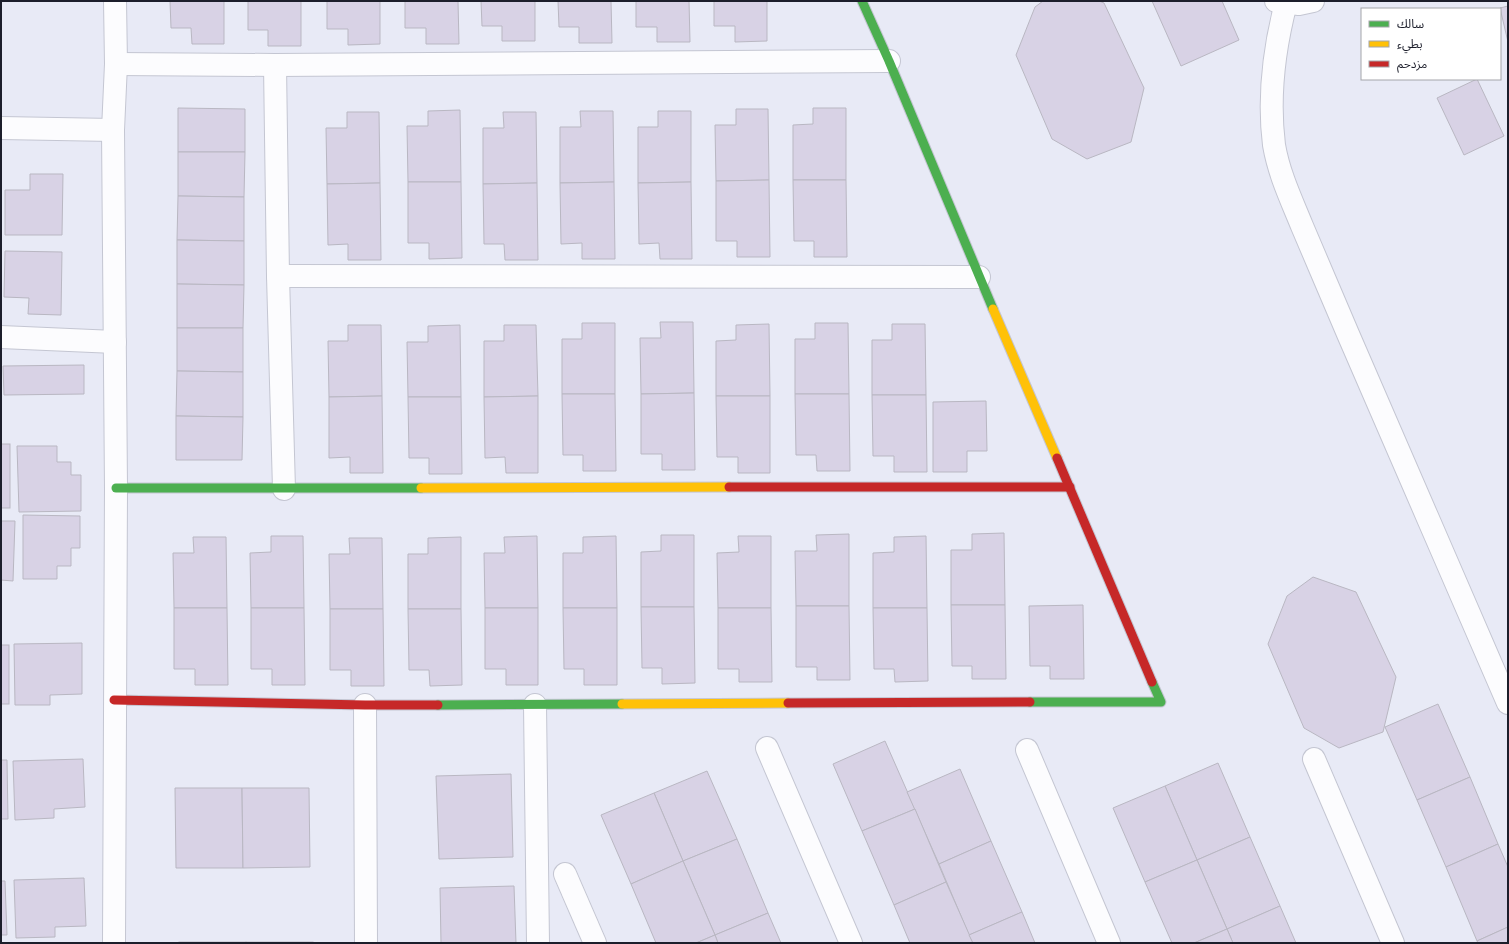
<svg xmlns="http://www.w3.org/2000/svg" width="1509" height="944" font-family="'Sofia Sans Condensed','Noto Sans Arabic',sans-serif">
<style>
.building{fill:#d8d2e5;stroke:#b9b7c2}
.lines{fill:none;stroke-linecap:round;stroke-linejoin:round}
.street-casing{stroke:#c4c6d2;stroke-width:24}
.fast-casing{stroke:#c4c6d2;stroke-width:11}
.slow-casing{stroke:#c4c6d2;stroke-width:11}
.jam-casing{stroke:#c4c6d2;stroke-width:11}
.street{stroke:#fcfcfe;stroke-width:22}
.fast{stroke:#4caf50;stroke-width:9}
.slow{stroke:#ffc107;stroke-width:9}
.jam{stroke:#c62828;stroke-width:9}
</style>
<rect width="100%" height="100%" fill="#e8eaf6"/>
<g class="building">
<polygon points="170,1 224,1 224,44 192,44 191,28 171,28"/>
<polygon points="248,1 301,1 301,46 268,46 268,30 248,30"/>
<polygon points="327,1 380,1 380,44 348,45 348,29 327,29"/>
<polygon points="405,1 458,1 459,44 426,44 426,28 405,28"/>
<polygon points="481,1 535,1 535,41 502,41 502,26 482,26"/>
<polygon points="558,1 611,1 612,43 579,43 579,27 559,27"/>
<polygon points="636,1 689,1 690,42 657,42 657,27 636,27"/>
<polygon points="714,1 767,1 767,41 735,42 735,26 714,26"/>
<polygon points="1043,1 1099,1 1104,3 1144,88 1131,142 1087,159 1052,139 1016,55 1035,7"/>
<polygon points="1152,1 1222,1 1239,40 1181,66"/>
<polygon points="1508,6 1508,42 1500,8"/>
<polygon points="1477,79 1504,136 1464,155 1437,98"/>
<polygon points="178,108 245,109 245,152 178,152"/>
<polygon points="813,108 846,108 846,180 793,180 793,125 813,124"/>
<polygon points="736,109 768,109 769,180 716,181 715,125 736,125"/>
<polygon points="460,110 461,182 408,182 407,126 428,126 428,111"/>
<polygon points="580,111 613,111 614,182 560,183 560,127 581,127"/>
<polygon points="658,111 691,111 691,182 638,183 638,127 658,127"/>
<polygon points="347,112 379,112 380,183 327,184 326,128 347,128"/>
<polygon points="503,112 536,112 537,183 483,184 483,128 504,128"/>
<polygon points="178,152 245,152 244,197 178,196"/>
<polygon points="30,174 63,174 62,235 5,235 5,190 30,190"/>
<polygon points="769,180 770,257 737,257 737,241 716,241 716,181"/>
<polygon points="793,180 846,180 847,257 814,257 814,241 794,241"/>
<polygon points="408,182 461,182 462,258 429,259 429,243 408,243"/>
<polygon points="614,182 615,259 582,259 582,243 561,244 560,183"/>
<polygon points="691,182 692,259 660,259 659,243 639,244 638,183"/>
<polygon points="380,183 381,260 348,260 348,244 328,245 327,184"/>
<polygon points="537,183 538,260 505,260 504,244 484,244 483,184"/>
<polygon points="178,196 244,197 244,241 177,240"/>
<polygon points="177,240 244,241 244,285 177,284"/>
<polygon points="5,251 62,252 61,315 28,314 29,298 4,297"/>
<polygon points="177,284 244,285 243,328 177,328"/>
<polygon points="660,322 693,322 694,393 641,394 640,338 661,338"/>
<polygon points="582,323 615,323 615,394 562,394 562,339 582,339"/>
<polygon points="815,323 848,323 849,394 795,394 795,339 815,339"/>
<polygon points="769,324 770,396 716,396 716,341 736,340 736,325"/>
<polygon points="892,324 925,324 926,395 872,395 872,340 892,340"/>
<polygon points="348,325 381,325 382,396 329,397 328,341 348,341"/>
<polygon points="460,325 461,397 408,397 407,342 428,342 428,326"/>
<polygon points="504,325 536,325 538,396 484,397 484,341 504,341"/>
<polygon points="177,328 243,328 243,372 177,371"/>
<polygon points="84,365 84,394 4,395 3,366"/>
<polygon points="177,371 243,372 243,417 176,416"/>
<polygon points="694,393 695,470 662,470 662,454 641,454 641,394"/>
<polygon points="562,394 615,394 616,471 583,471 583,455 563,455"/>
<polygon points="795,394 849,394 850,471 817,471 816,455 796,455"/>
<polygon points="872,395 926,395 927,472 894,472 894,456 873,456"/>
<polygon points="382,396 383,473 350,473 350,457 329,458 329,397"/>
<polygon points="538,396 538,473 506,473 505,457 485,458 484,397"/>
<polygon points="716,396 770,396 770,473 738,473 738,457 717,457"/>
<polygon points="408,397 461,397 462,474 429,474 429,458 409,458"/>
<polygon points="986,401 987,451 967,451 967,472 933,472 933,402"/>
<polygon points="176,416 243,417 242,460 176,460"/>
<rect x="1" y="444" width="9" height="64"/>
<polygon points="17,446 57,446 57,462 71,462 71,475 81,475 81,511 19,512"/>
<polygon points="23,515 80,516 80,548 71,548 71,566 57,566 57,579 23,579"/>
<polygon points="1,521 15,521 13,581 1,580"/>
<polygon points="1004,533 1005,605 951,605 951,550 972,550 972,534"/>
<polygon points="849,534 849,606 796,606 795,551 817,551 816,535"/>
<polygon points="661,535 694,535 694,607 641,607 641,552 661,551"/>
<polygon points="271,536 303,536 304,608 251,608 250,553 271,552"/>
<polygon points="537,536 538,608 485,608 484,553 505,553 504,537"/>
<polygon points="616,536 617,608 563,608 563,553 583,553 583,537"/>
<polygon points="738,536 771,536 771,608 718,608 717,553 739,552"/>
<polygon points="926,536 927,608 873,608 873,553 894,552 894,537"/>
<polygon points="193,537 226,537 227,608 174,608 173,553 194,553"/>
<polygon points="461,537 461,609 408,609 408,554 428,554 428,538"/>
<polygon points="349,538 382,538 383,609 330,609 329,554 350,554"/>
<polygon points="1313,577 1356,592 1396,677 1383,732 1339,748 1304,728 1268,644 1287,596"/>
<polygon points="951,605 1005,605 1006,679 972,679 972,666 952,666"/>
<polygon points="1083,605 1084,679 1050,679 1050,666 1030,666 1029,606"/>
<polygon points="796,606 849,606 850,680 817,680 817,667 796,667"/>
<polygon points="641,607 694,607 695,683 662,684 662,668 642,668"/>
<polygon points="174,608 227,608 228,685 195,685 195,669 174,669"/>
<polygon points="251,608 304,608 305,685 272,685 272,669 251,669"/>
<polygon points="485,608 538,608 538,685 506,685 506,669 485,669"/>
<polygon points="563,608 617,608 617,685 584,685 584,669 564,669"/>
<polygon points="718,608 771,608 772,682 739,682 739,669 718,669"/>
<polygon points="873,608 927,608 928,681 895,682 894,669 874,669"/>
<polygon points="330,609 383,609 384,686 351,686 351,670 330,670"/>
<polygon points="408,609 461,609 462,685 430,686 429,670 409,670"/>
<polygon points="82,643 82,694 50,695 50,705 15,705 14,644"/>
<rect x="1" y="645" width="8" height="59"/>
<polygon points="1438,704 1470,777 1417,800 1385,727"/>
<polygon points="885,741 915,809 862,831 833,764"/>
<polygon points="83,759 85,807 54,809 54,818 15,820 13,761"/>
<polygon points="1,760 7,760 8,819 1,819"/>
<polygon points="1218,763 1250,837 1197,860 1165,786"/>
<polygon points="960,769 991,841 939,864 907,792"/>
<polygon points="707,771 737,839 683,861 654,793"/>
<polygon points="511,774 513,857 439,859 436,776"/>
<polygon points="1470,777 1498,844 1446,867 1417,800"/>
<polygon points="1165,786 1197,860 1145,882 1113,808"/>
<polygon points="175,788 242,788 243,868 176,868"/>
<polygon points="242,788 309,788 310,867 243,868"/>
<polygon points="654,793 683,861 631,884 601,815"/>
<polygon points="915,809 946,882 894,905 862,831"/>
<polygon points="1250,837 1280,906 1227,929 1197,860"/>
<polygon points="737,839 768,913 715,935 683,861"/>
<polygon points="991,841 1022,912 969,935 939,864"/>
<polygon points="1498,844 1508,867 1508,927 1477,941 1446,867"/>
<polygon points="1197,860 1227,929 1194,943 1172,943 1145,882"/>
<polygon points="683,861 715,935 696,943 656,943 631,884"/>
<polygon points="84,878 86,926 55,927 55,937 16,938 14,880"/>
<polygon points="1,881 5,881 7,935 1,935"/>
<polygon points="946,882 973,943 910,943 894,905"/>
<polygon points="514,886 516,943 441,943 440,888"/>
<polygon points="1280,906 1296,943 1233,943 1227,929"/>
<polygon points="1022,912 1035,943 973,943 969,935"/>
<polygon points="768,913 781,943 718,943 715,935"/>
<polygon points="1508,927 1508,943 1478,943 1477,941"/>
<polygon points="1227,929 1233,943 1194,943"/>
<polygon points="715,935 718,943 696,943"/>
<rect x="179" y="942" width="67" height="1"/>
<rect x="246" y="942" width="67" height="1"/>
</g>
<g class="lines">
<g class="street-casing">
<g id="street">
<polyline points="1276,1 1299,4 1313,1"/>
<path d="M 1286,3 C 1274,49 1268,97 1274,145 C 1279,174 1291,199 1302,226 C 1317,262 1333,298 1348,334 C 1401,457 1455,580 1508,703"/>
<polyline points="116,64 275,65 889,61"/>
<polyline points="275,65 278,276 284,489"/>
<polyline points="1,128 113,130"/>
<polyline points="278,276 979,277"/>
<polyline points="1,337 115,342"/>
<polyline points="365,705 366,943"/>
<polyline points="535,705 538,943"/>
<polyline points="767,748 851,943"/>
<polyline points="1027,750 1109,943"/>
<polyline points="1314,759 1393,943"/>
<polyline points="565,874 595,943"/>
<polyline points="114,943 116,488 113,130 116,64 115,1"/>
</g>
</g>
<g class="fast-casing">
<g id="fast">
<polyline points="862,1 889,61 993,309"/>
<polyline points="116,488 421,488"/>
<polyline points="1030,702 1161,702 1152,682"/>
<polyline points="438,705 622,704"/>
</g>
</g>
<g class="slow-casing">
<g id="slow">
<polyline points="993,309 1057,458"/>
<polyline points="421,488 729,487"/>
<polyline points="622,704 788,703"/>
</g>
</g>
<g class="jam-casing">
<g id="jam">
<polyline points="1057,458 1152,682"/>
<polyline points="729,487 1070,487"/>
<polyline points="114,700 365,705 438,705"/>
<polyline points="788,703 1030,702"/>
</g>
</g>
<use href="#street" class="street"/>
<use href="#fast" class="fast"/>
<use href="#slow" class="slow"/>
<use href="#jam" class="jam"/>
</g>
<rect width="1509" height="944" fill="none" stroke="#1c1e2b" stroke-width="4"/>
<rect x="1361" y="8" width="140" height="72" fill="#ffffff" stroke="#a4a5aa"/>
<rect x="1369" y="21" width="20" height="6" fill="#4caf50" stroke="#a4a5aa"/>
<text x="1397" y="28" font-size="12" fill="#1c1e2b">سالك</text>
<rect x="1369" y="41" width="20" height="6" fill="#ffc107" stroke="#a4a5aa"/>
<text x="1397" y="48" font-size="12" fill="#1c1e2b">بطيء</text>
<rect x="1369" y="61" width="20" height="6" fill="#c62828" stroke="#a4a5aa"/>
<text x="1397" y="68" font-size="12" fill="#1c1e2b">مزدحم</text>
</svg>
